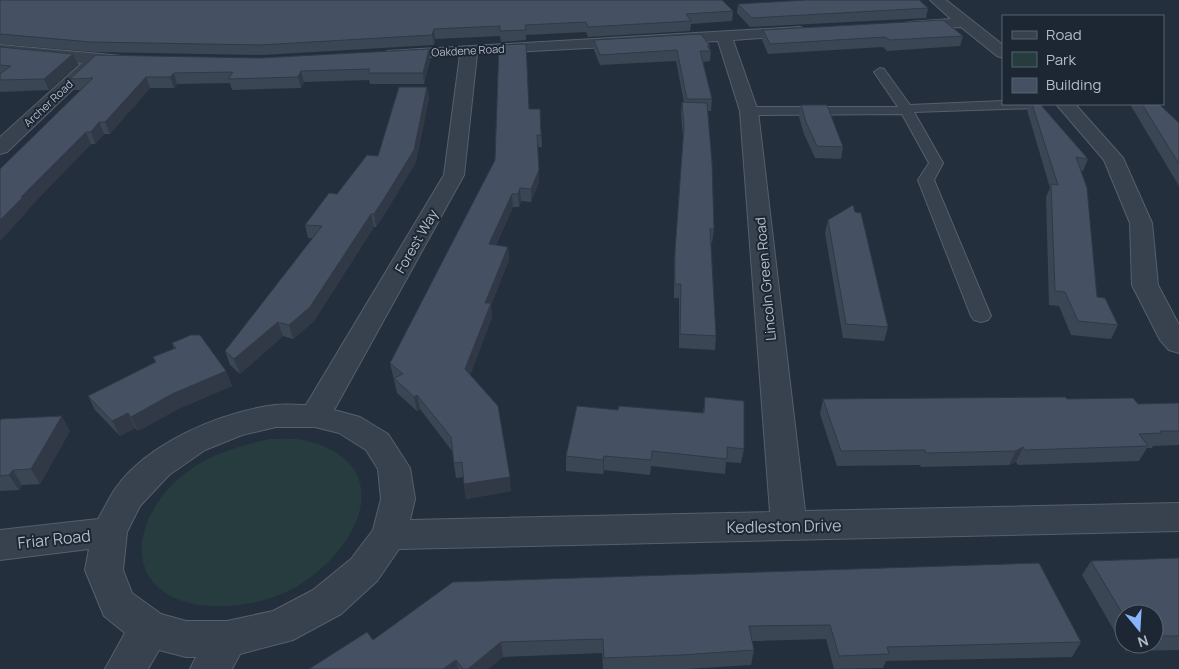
<svg xmlns="http://www.w3.org/2000/svg" width="1179" height="669" font-family="Manrope,sans-serif">
  <style>
    .green { fill: #263c3f }
    .lines { fill: none; stroke-linecap: round; stroke-linejoin: round }
    .service-casing { stroke: #565f6c; stroke-width: 2 }
    .minor-casing { stroke: #565f6c; stroke-width: 2 }
    .service { fill: #38414e; fill-rule: evenodd }
    .minor { fill: #38414e; fill-rule: evenodd }
    .wall { fill: #3b4654; fill-rule: evenodd }
    .shaded-wall { fill: #303945 }
    .building { fill: #455162; stroke: #303945 }
    .labels { text-anchor: middle; dominant-baseline: central; stroke-width: 4; stroke-linejoin: round; paint-order: stroke }
    .far-street-label { font-size: 11px; fill: #b4bcc9; stroke: #1d2633 }
    .street-label { font-size: 14px; fill: #b4bcc9; stroke: #1d2633 }
    .near-street-label { font-size: 16px; fill: #b4bcc9; stroke: #1d2633 }
  </style>
  <rect width="100%" height="100%" fill="#242f3e"/>
  <path class="green" d="M270,439C280,439 293,438 303,440C397,461 363,543 304,582C277,600 241,608 210,606C132,601 123,536 172,485C198,458 234,447 270,439Z"/>
  <g class="lines">
    <defs>
      <path id="service" d="M880,68L884,69L910,105L1003,101V104H1043L1036,108L914,112L943,163L934,180L991,316L988,320L981,322L974,320L971,316L918,180L929,163L902,114L749,115L742,111L749,107H898L874,72Z"/>
      <path id="minor" d="M930,0H946L1003,45V58L997,56L961,27L910,30L905,29L903,26L905,23L910,22L951,19Z
        M800,27L805,29L808,32L805,35L733,40L758,111L805,511L1179,503V531L399,549L377,581L341,614L293,640L240,654L232,669H190L196,657H186L159,650L148,669H105L125,633L104,616L99,604L85,570L89,549L0,560V530L98,519C104,509 109,498 115,489C147,443 221,412 275,405C285,404 296,405 306,405L444,175L460,55L393,59L387,57L385,54L387,51ZM718,41L740,111L770,512L410,520L415,499L410,468L388,434L360,417L334,410L464,175L477,54ZM276,427H315L339,433L366,450L378,469L381,499L373,530L351,559L313,590L273,611L227,621H186L161,614L132,593L123,570L127,532L140,506L169,475L205,450L242,435Z
        M0,45L134,57L136,60L134,63L99,64L7,152L0,154V137L82,63L0,55Z
        M1056,104H1075L1123,158L1152,223L1158,285L1179,325V353L1169,350L1160,340L1132,285L1130,223L1104,160Z"/>
    </defs>
    <use href="#service" class="service-casing"/>
    <use href="#minor" class="minor-casing"/>
    <use href="#service" class="service"/>
    <use href="#minor" class="minor"/>
  </g>
  <path class="wall" d="M0,0L733,11L732,21L691,24L690,31L588,37L586,32L526,35V40L501,42L500,36L435,39L434,45L263,55L95,52L0,44Z
    M807,0H921L920,1L928,8L926,18L750,27L737,13L738,4Z
    M763,30L963,36L960,46L887,51L883,47L768,54L762,40Z
    M594,40L710,46L709,49L711,51L710,61L703,62L712,99L711,111H707L714,229L712,243H711L716,336L715,350L679,348V298H674V264L683,138L681,114L682,102H684L676,61L600,65L594,50Z
    M0,47L78,64L49,90L0,92Z
    M429,49L430,60L424,84H370L369,80L304,82L301,88L232,90L230,83L177,84L174,88H150L110,134H104L95,144H91L29,208V209L0,241V169L81,90H75L70,79L260,58Z
    M427,87L429,98L416,162L384,215L376,227H374L314,321L293,339L283,336L240,374L230,365L225,351L313,238H308L305,225L378,156Z
    M1029,104H1040L1088,159L1083,171H1081L1097,297L1118,325L1111,339L1071,335L1059,306L1049,305L1046,197L1050,188L1027,110Z
    M1132,104H1159L1179,123V186L1131,106Z
    M801,105L843,147L841,159L815,158L804,134L799,117Z
    M529,109H540L542,147H538L539,182L531,202L521,201L519,207H513L496,245L508,247L509,260L491,305L492,317L470,375L511,491L466,499L463,477L456,478L452,451L420,409L417,411L397,393L390,363Z
    M828,220L888,327L884,341L843,338L825,233Z
    M172,343L226,371L232,386L178,409L138,431L135,428L120,436L95,410L88,396L155,362L153,357L174,349Z
    M705,397L744,449L741,463L726,462L725,474L651,466L650,475L604,470L603,474L566,471V456L703,413Z
    M823,399H1067L1138,404L1179,403V445L1153,446L1152,448H1147L1139,461L1018,465L1016,462L1009,465L921,467L920,465L837,466L820,414Z
    M0,421L70,431L40,484L22,485L19,490L0,491Z
    M1179,558V650L1126,651L1082,575L1091,561ZM1124,614H1154V644H1124Z
    M453,582L1081,642L1072,657L886,661L883,668L834,669L826,639L752,641L754,650L751,665L686,669H603L602,653L503,657L488,669H309L373,640Z"/>
  <path class="shaded-wall" d="M434,29L435,39L434,45L432,35Z
    M429,49L430,60L424,84L423,73Z
    M73,54L78,64L49,90L44,79Z
    M301,71L304,82L301,88L298,77Z
    M174,73L177,84L174,88L170,77Z
    M146,77L150,88L110,134L105,122Z
    M427,87L429,98L416,162L384,215L376,227L374,214Z
    M99,122L104,134L95,144L91,132Z
    M86,132L91,144L29,208V209L0,241V220L21,197Z
    M539,170V182L531,202V189Z
    M520,188L521,201L519,207L518,194Z
    M512,194L513,207L490,257L489,244Z
    M371,214L374,227L314,321L293,339L289,325Z
    M508,247L509,260L491,305L492,317L467,384L465,369L485,303Z
    M278,322L283,336L240,374L234,359Z
    M226,371L232,386L178,409L138,431L131,417L172,394Z
    M417,395L420,409L417,411L414,397Z
    M128,413L135,428L120,436L112,421Z
    M62,416L70,431L40,484L31,469Z
    M1023,447L1016,462L1009,465L1016,451Z
    M604,456V470L603,474V460Z
    M13,470L22,485L19,490L9,475Z
    M510,477L511,491L466,499L464,484Z
    M501,642L503,657L488,669H468Z
    M456,660L458,669H443Z"/>
  <path class="building" d="M0,0H722L733,11L686,14L691,21L588,27L586,22L525,25L526,30L500,31V26L434,29L432,35L260,45L91,42L0,34Z
    M807,0H919L928,8L752,18L738,4Z
    M943,20L963,36L890,40L885,37L770,44L763,30Z
    M701,34L710,46H707L711,51H700L712,99H687L677,50L600,55L594,40Z
    M526,44L529,109H540L541,135H537L539,170L531,189L520,188L518,194H512L489,244L508,247L485,303H491L465,369L498,406L510,477L464,484L462,462L454,463L451,437L417,395L414,397L394,378L403,374L390,363L495,160L499,45Z
    M0,47L73,54L44,79L0,80V74L11,66L0,65Z
    M429,49L423,73H368L370,69L301,71L298,77L228,79L233,72L174,73L170,77H146L105,122H99L91,132H86L21,197H23L0,220V169L93,78L70,79L96,55L260,58Z
    M399,87H427L414,150L382,202L374,214H371L310,307L289,325L278,322L234,359L225,351L322,226L305,225L329,193L337,194L367,155L378,156Z
    M682,102L707,103L712,163L714,229H710L716,336L680,334L681,284H675V251L684,127Z
    M1032,104H1040L1088,159L1076,157L1087,188L1097,297L1105,298L1118,325L1078,321L1065,292L1055,291L1051,184L1058,185Z
    M1142,104H1159L1179,123V164Z
    M801,105H827L843,147L817,146L806,122Z
    M853,205L855,212L861,213L888,327L846,324L828,220Z
    M191,335H200L226,371L172,394L131,417L128,413L112,421L88,396L156,362L153,357L176,348L172,343Z
    M705,397L744,401V449L727,447V459L652,451L651,460L604,456L603,460L566,456L577,406L618,410L619,406L704,413Z
    M1065,397L1067,399L1133,398L1138,404L1179,403V431H1160L1161,433L1139,434L1148,446L1025,450L1023,447L1016,451L926,453L925,450L841,451L823,399Z
    M62,416L31,469L13,470L9,475L0,476V421L1,419Z
    M1179,558V636H1154V614H1124V616L1091,561Z
    M1039,563L1081,642L887,647L889,654L839,656L830,625L749,626L754,650L681,655L604,658L603,639L501,642L468,669H463L456,660L443,669H309L367,632L373,640L453,582Z"/>
  <g class="labels">
    <g class="far-street-label">
      <text transform="translate(468 50) rotate(-3)">Oakdene Road</text>
      <text transform="translate(48 103) rotate(-43)">Archer Road</text>
    </g>
    <g class="street-label">
      <text transform="translate(416 241) rotate(-60)">Forest Way</text>
      <text transform="translate(765 279) rotate(-95)">Lincoln Green Road</text>
    </g>
    <g class="near-street-label">
      <text transform="translate(784 526) rotate(-1)">Kedleston Drive</text>
      <text transform="translate(54 539) rotate(-6)">Friar Road</text>
    </g>
  </g>
  <rect x="1002" y="15" width="162" height="90" fill="#1d2633" stroke="#59626f"/>
  <rect x="1012" y="31" width="25" height="8" fill="#38414e" stroke="#59626f"/>
  <text x="1046" y="40" font-size="15" fill="#b4bcc9">Road</text>
  <rect x="1012" y="52" width="25" height="15" fill="#263c3f" stroke="#59626f"/>
  <text x="1046" y="65" font-size="15" fill="#b4bcc9">Park</text>
  <rect x="1012" y="78" width="25" height="15" fill="#455162" stroke="#59626f"/>
  <text x="1046" y="90" font-size="15" fill="#b4bcc9">Building</text>
  <g transform="translate(1139 629) rotate(162)"><circle r="24" fill="#1d2633" stroke="#59626f"/>
  <path d="M0-4L9 19L0 12L-9 19Z" fill="#8ab4f8"/>
  <text y="-8" font-size="14" font-weight="bold" text-anchor="middle" fill="#b4bcc9">N</text>
  </g>
</svg>
